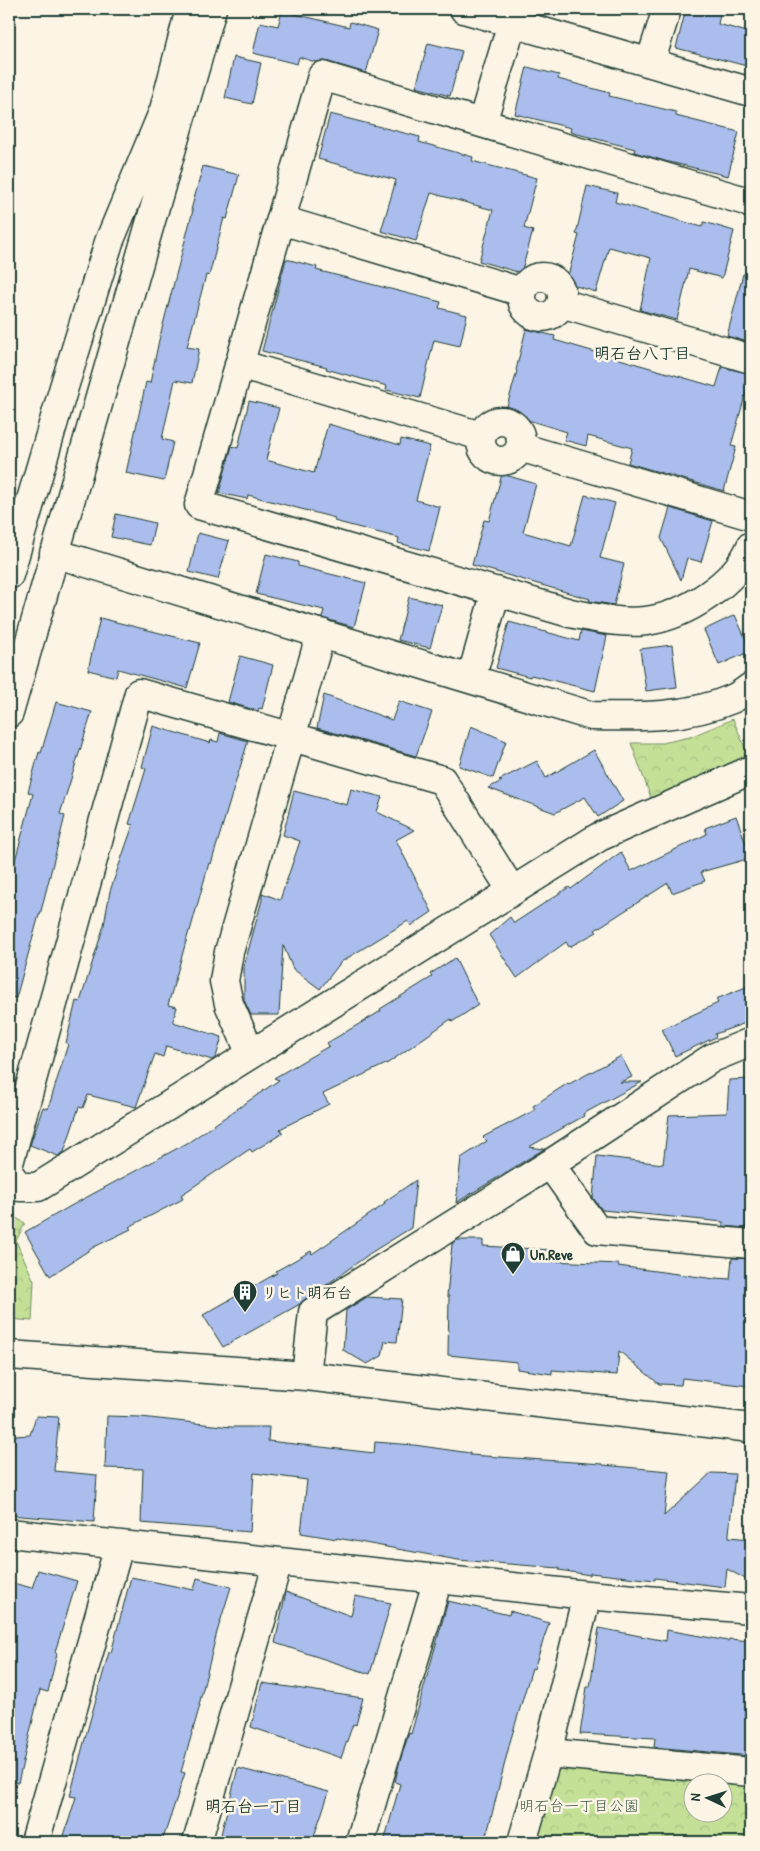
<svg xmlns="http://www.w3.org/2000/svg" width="760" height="1851" font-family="'Patrick Hand','Klee One',sans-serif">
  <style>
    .park { fill: url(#park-crowns); stroke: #728e66; fill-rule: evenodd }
    .building { fill: #abbdec; stroke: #1f3d34 }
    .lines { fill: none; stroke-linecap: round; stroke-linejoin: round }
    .minor-casing { stroke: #1f3d34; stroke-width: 31 }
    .minor { stroke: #fcf5e5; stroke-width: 28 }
    .labels { text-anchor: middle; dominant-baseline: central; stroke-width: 5; stroke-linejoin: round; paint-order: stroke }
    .poi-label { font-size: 15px; font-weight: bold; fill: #1f3d34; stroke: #fcf5e5; text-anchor: start }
    .park-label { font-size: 15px; fill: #405e48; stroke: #fcf5e5 }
    .neighbourhood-label { font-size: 16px; font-weight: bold; fill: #1f3d34; stroke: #fcf5e5 }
  </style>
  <defs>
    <pattern id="park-crowns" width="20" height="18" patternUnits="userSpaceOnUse" patternTransform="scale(1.25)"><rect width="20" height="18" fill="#c4e097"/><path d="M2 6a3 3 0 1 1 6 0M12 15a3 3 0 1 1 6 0" fill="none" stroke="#a8c183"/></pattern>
  </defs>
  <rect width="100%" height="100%" fill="#fcf5e5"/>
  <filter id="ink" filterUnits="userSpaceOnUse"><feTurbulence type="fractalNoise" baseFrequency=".02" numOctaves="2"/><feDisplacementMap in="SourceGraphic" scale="10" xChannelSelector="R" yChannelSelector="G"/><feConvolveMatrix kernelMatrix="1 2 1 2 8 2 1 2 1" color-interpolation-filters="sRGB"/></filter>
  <g filter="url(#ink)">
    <path class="park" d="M733,719L749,757L651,798L631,743H662L690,737Z
      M9,1214L25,1223L16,1241L34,1281L32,1321L9,1319Z
      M562,1766L751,1785V1842H530L544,1789ZM692,1784H722V1814H692Z"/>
    <path class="building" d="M686,9H721L718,24L751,33V67L676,48Z
      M282,11L349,27L350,22L378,30L366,73L326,61L315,62L299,57L297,64L253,53L260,22L278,26Z
      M428,43L462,51L450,96L416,87Z
      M234,57L261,63L252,104L225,98Z
      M527,67L559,75L558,79L610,93L609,96L676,112V116L739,132L728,176L665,161L634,152L635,149L570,132L571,128L515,114Z
      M330,114L420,137L419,142L473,157L472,161L537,178L524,228L533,231L521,273L479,261L493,210L431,193L416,241L381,231L396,180L318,159Z
      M203,166L239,175L227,219L224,218L209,276L206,275L187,347L199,349L192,383L175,380L162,439L173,442L164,481L126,473L146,382L150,383L159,340L193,210H191Z
      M587,186L617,193L615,202L702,227L704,222L734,231L722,278L689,269L677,320L640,310L651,258L609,247L596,292L566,283L579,235L576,234Z
      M286,259L317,267L316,270L441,302L439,308L467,315L460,346L434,340L420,398L386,390L387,386L326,369L327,367L262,351Z
      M743,274L751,275V343L727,336Z
      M526,329L555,336L554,340L716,387L722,367L751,374L731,446L736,447L724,491L628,463L632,448L588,436L586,446L564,440L567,432L505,413L517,371L516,370Z
      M249,401L279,408L266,460L314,473L328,424L400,445L401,439L430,446L416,500L440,507L429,551L398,543L399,538L334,521L335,518L248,495L247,499L219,493L232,446L238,448Z
      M502,474L536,484L523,532L571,546L585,495L615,503L600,558L624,564L614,605L589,601L590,599L472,565L484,520L489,521Z
      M670,508L713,521L701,562L687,558L681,580L661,538Z
      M116,514L155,523L150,545L111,537Z
      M198,533L229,541L218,579L189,572Z
      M266,554L298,562V566L366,583L354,627L322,618L324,610L256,594Z
      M409,597L442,605L430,648L398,640Z
      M735,615L751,651L719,665L704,630Z
      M100,618L200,643L187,688L118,669L116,677L88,670Z
      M509,622L579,641L581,631L607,636L595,691L531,675L530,677L496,668Z
      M672,645L677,687L646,691L640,649Z
      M240,656L273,665L262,709L259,708L258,711L228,702Z
      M324,695L392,720L399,701L432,712L416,756L317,728Z
      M56,702L92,712L60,814L65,816L40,915H39L16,998L9,997V883L33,794L28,792L39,752L41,753Z
      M153,726L210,743L211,740L218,742L220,733L248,741L211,864L209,863L190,931H189L168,1005L177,1007L173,1022L222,1037L216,1057L212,1060L166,1046L163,1057L155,1054L136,1107L88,1095L83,1108L79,1107L64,1152L58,1156L30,1145L43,1107L48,1109L68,1044L66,1043L76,1001L80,1002L104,925L110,891L133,825L129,824L146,769L142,767Z
      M471,726L506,741L493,778L459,766Z
      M594,750L623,801L598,817L585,797L555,813L488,788L502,781L499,780L537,761L546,778Z
      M351,789L382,797L377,812L414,830L396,840L432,912L411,926L408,921L341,962L320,989L293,969L283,945L279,1015H251L244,1000V966L262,900V893L280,900L300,841L283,835L294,791L347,805Z
      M736,816L751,858L701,872L705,881L672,893L668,883L595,930L597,932L569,947L566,942L517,978L489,935L510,917L514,923L569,887L571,889L621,852L631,871L707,834L705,828Z
      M455,958L478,1005L452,1022L451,1019L388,1063L323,1094L329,1104L280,1129L283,1133L252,1152L250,1149L181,1195L183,1199L129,1227L131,1229L94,1247L50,1276L25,1232L76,1203L189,1142L279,1080L274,1078L329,1046L327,1043L381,1011L380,1009L432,977L430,974Z
      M751,985V1021L715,1034L716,1037L675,1056L662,1029L718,1003L716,999Z
      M621,1056L632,1077L620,1082H642L583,1114L584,1116L529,1147L544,1149L456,1203L461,1158L487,1141L483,1137L535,1110L533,1106L568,1083L569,1084Z
      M751,1079V1178L746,1228L723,1226V1222L602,1210L593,1198L597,1156L663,1164L669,1115L727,1113L729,1080Z
      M416,1180L411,1228L372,1252L300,1304L223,1347L203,1315L277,1273L276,1271L311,1251L312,1254L385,1204L384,1202Z
      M457,1240H483V1246L553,1250L552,1261L619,1264L618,1266L715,1279V1278L730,1279L732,1258L751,1259V1356L749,1386L682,1378L681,1385L659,1384L619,1351L617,1375L552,1370V1374L517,1369V1362L448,1355L449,1296H447L452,1244Z
      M367,1297L402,1299L397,1342L385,1341L382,1356L367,1364L343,1350L346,1310Z
      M36,1416L59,1417L54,1471L97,1475L94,1522L9,1515V1469H11L14,1436L30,1435Z
      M107,1416L141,1417L231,1427H269L268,1441L374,1453L375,1442L414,1445L470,1453V1455L603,1464V1465L669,1471L664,1516L711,1473L735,1474L729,1534V1537L751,1539V1582L727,1569L725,1587L655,1578V1580L590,1573V1575L559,1570V1568L458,1560L337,1538V1539L301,1533L307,1480L254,1473L250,1532L141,1523L143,1469L105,1468Z
      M38,1570L77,1581L55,1652L57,1654L48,1692L40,1690L18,1783L9,1782V1582L32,1588Z
      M131,1577L194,1590L197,1578L231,1587L217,1632L199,1705H200L181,1772L185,1773L162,1842H62L76,1797L70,1796L83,1746L109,1652L111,1653Z
      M286,1592L351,1616L355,1596L391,1603L370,1674L275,1643Z
      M448,1601L509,1615L510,1611L549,1623L534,1669L532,1668L510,1742L485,1842H384L400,1784L395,1782L399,1764L409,1733L411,1734Z
      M599,1628L666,1641L667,1630L728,1641L729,1639L751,1641V1756L654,1747L655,1738L580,1734L587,1687H590Z
      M262,1683L363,1698L356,1725L353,1724L341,1758L251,1727Z
      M238,1768L329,1792L312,1842H219Z"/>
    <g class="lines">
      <defs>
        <path id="minor" d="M464,9L751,92
          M650,63L667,9
          M482,123L512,23
          M751,204L749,202L322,76L199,505L570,613C595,618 621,624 646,621C685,616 736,583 751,546
          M281,220L522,292
          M522 297a20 20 0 1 1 40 0a20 20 0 1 1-40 0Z
          M561,303L751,359
          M239,364L481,436
          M481 441a20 20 0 1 1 40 0a20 20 0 1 1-40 0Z
          M520,447L751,516
          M54,553L592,716C639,717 687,718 732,699C739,696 745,691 751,687
          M9,575L64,387L109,242L164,110L190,9
          M471,679L496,591
          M9,713L212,9
          M251,1054L229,1004L224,981L229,952L321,633
          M9,1163L139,693L442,780L512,891
          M550,1164L597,1230L751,1244
          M9,1174L20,1187H38L599,837L751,770
          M9,1355L306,1376L751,1428
          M306,1376L313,1312L550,1164L712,1058L751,1042
          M9,1533L587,1595L751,1609
          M548,1753L751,1772
          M35,1842L119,1546
          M197,1842L278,1562
          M360,1842L438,1579
          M522,1842L548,1753L587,1595"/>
      </defs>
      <use href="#minor" class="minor-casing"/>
      <use href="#minor" class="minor"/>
    </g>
  </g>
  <defs>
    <symbol id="shop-pin" viewBox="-11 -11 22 30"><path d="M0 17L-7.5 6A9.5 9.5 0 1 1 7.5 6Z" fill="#1f3d34" stroke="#fcf5e5"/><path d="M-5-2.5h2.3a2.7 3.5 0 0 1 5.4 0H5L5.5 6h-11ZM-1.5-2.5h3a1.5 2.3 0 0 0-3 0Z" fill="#fff"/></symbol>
    <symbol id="building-pin" viewBox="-11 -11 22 30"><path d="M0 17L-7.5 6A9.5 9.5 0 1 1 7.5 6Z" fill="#1f3d34" stroke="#fcf5e5"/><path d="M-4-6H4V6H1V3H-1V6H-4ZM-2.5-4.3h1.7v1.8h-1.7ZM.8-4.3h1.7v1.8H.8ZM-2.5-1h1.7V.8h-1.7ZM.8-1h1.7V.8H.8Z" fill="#fff"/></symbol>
  </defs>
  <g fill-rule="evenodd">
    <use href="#shop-pin" x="499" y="1240" width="28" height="38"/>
    <use href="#building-pin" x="231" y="1278" width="28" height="38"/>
  </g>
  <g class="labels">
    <g class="poi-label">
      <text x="530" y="1254">Un.Reve</text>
      <text x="262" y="1292">リヒト明石台</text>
    </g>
    <g class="park-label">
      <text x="579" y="1805">明石台一丁目公園</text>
    </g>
    <g class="neighbourhood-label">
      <text x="642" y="353">明石台八丁目</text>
      <text x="253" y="1806">明石台一丁目</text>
    </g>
  </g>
  <rect width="760" height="1851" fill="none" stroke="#fcf5e5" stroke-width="30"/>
  <rect x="15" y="15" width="730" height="1821" fill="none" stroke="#1f3d34" stroke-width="2" filter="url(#ink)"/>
  <g transform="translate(708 1798) rotate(274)"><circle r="24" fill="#fcf5e5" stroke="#a4ab9e"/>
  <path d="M0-4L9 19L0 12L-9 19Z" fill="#1f3d34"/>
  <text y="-8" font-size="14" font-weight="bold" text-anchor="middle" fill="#1f3d34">N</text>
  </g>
</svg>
